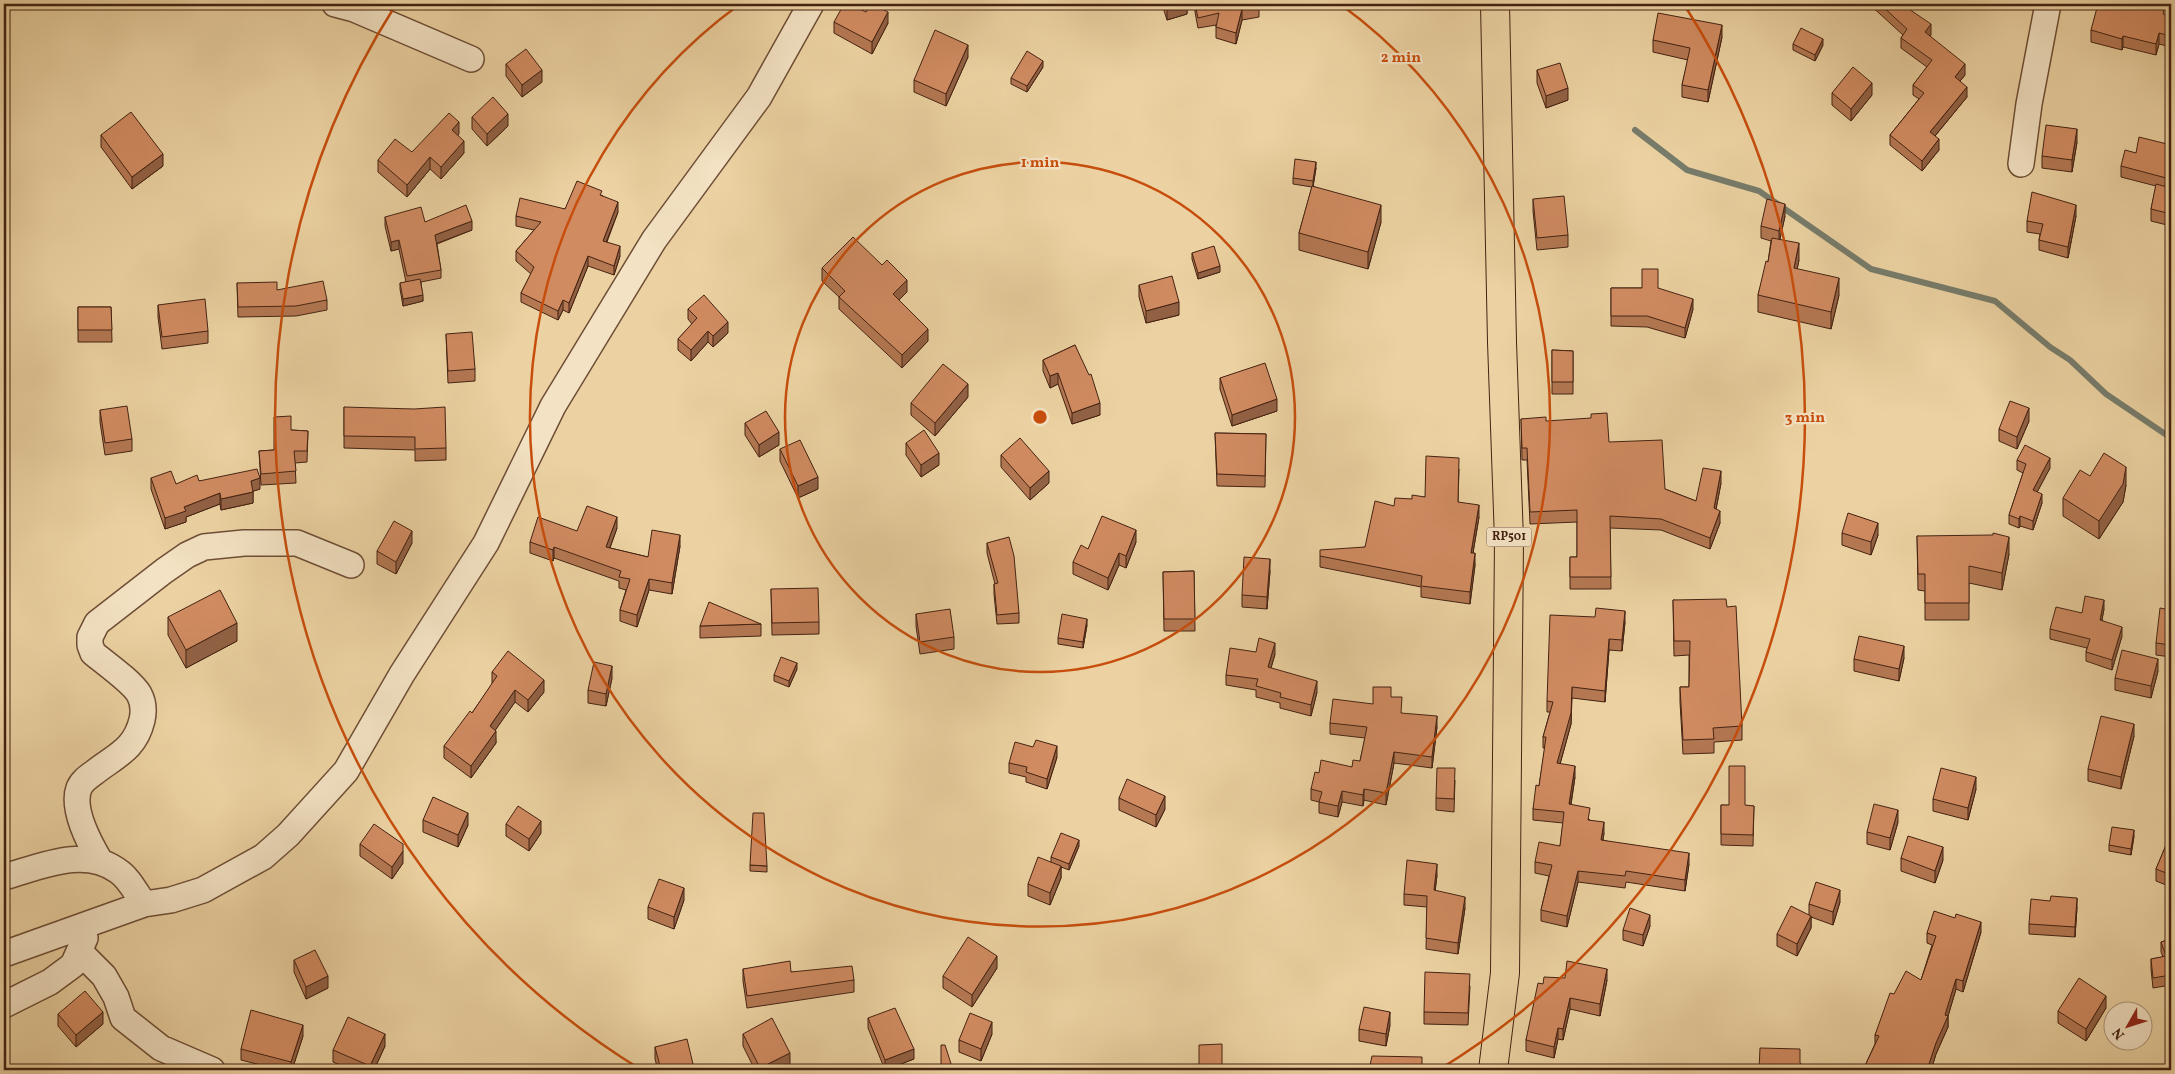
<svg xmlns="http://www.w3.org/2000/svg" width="2175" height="1074" font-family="Vollkorn,serif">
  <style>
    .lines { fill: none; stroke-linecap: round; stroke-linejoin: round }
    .stream { stroke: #777c6b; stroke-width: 6 }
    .minor-casing { stroke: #6e4e36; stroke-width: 28 }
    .primary-casing { stroke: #442212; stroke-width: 30 }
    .minor { stroke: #f3e2c3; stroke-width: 25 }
    .primary { stroke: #ecd2a2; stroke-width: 28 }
    .wall { fill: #b47853; stroke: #442212 }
    .shaded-wall { fill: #926144; stroke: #442212 }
    .building { fill: #d18b61; stroke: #442212 }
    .ring { fill: none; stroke: #c74e0d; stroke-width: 2.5 }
    .labels { text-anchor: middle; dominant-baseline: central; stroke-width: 4.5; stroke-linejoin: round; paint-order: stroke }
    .shield { fill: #f3e2c3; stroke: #785c47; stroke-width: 1 }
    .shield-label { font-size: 12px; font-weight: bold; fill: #442212 }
    .centre { fill: #c74e0d; stroke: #f3e2c3; stroke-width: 2.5 }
    .ring-label { font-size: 15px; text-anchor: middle; font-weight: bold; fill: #c74e0d; stroke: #f3e2c3; stroke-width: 4.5; stroke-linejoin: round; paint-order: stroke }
  </style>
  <rect width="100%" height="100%" fill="#ecd2a2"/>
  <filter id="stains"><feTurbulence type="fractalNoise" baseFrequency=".004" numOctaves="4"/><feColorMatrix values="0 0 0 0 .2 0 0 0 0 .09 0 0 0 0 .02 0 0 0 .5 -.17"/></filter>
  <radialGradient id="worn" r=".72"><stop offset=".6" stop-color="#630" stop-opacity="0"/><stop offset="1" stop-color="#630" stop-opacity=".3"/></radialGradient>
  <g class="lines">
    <path class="stream" d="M1635,130L1687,170L1759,191L1871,269L1995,301L2050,347L2070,360L2106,394L2171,438"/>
    <defs>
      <path id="minor" d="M335,4L354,9L471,59
        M2021,164L2029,104L2048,4
        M100,861C90,844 71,809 79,788C82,781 88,777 95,772C117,755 135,749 142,720C144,711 144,703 139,694C132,682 105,663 93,653L90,645V637L97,623L164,571L187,555L204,547L244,543H297L351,565
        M4,877C40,867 84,846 118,871C129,878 136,893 144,904L171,900L203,890L263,857L288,835L346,771L402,674L486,543L553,406L654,240L759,97L811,4
        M80,952L104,976L116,997L123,1018L161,1048L212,1070
        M4,954L144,904
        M4,1005L50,982L73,965L85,938"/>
      <path id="primary" d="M1493,1070L1505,973L1509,540L1502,342L1495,4"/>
    </defs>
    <use href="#minor" class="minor-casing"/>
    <use href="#primary" class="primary-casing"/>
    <use href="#minor" class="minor"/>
    <use href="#primary" class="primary"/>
  </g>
  <path class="wall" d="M1162,4H1187V14L1167,20Z
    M1195,4H1251L1259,6V17L1242,20L1236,44L1216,38V25L1198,28L1195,12Z
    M1869,4H1905V6L1931,35L1930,36L1965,75L1960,81L1967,97L1935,136L1939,150L1922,171L1890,145V135L1919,99L1913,95V85L1927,67L1901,48V38L1903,35Z
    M866,12L888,23L872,54L834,33V22Z
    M2164,15L2171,16V47L2159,44L2156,55L2123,47L2122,50L2091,42V30Z
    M1722,37L1708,102L1682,97V85L1688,60L1653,52V40Z
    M1793,44L1823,45L1815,61L1793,50Z
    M968,57L946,106L914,92V80Z
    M506,64L542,82L522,97L506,76Z
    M1043,67L1027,92L1011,84V78Z
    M1537,70L1568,100L1546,108L1537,83Z
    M1832,93L1872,95L1851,121L1832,105Z
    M472,117L508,126L487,146L472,129Z
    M459,134L458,135L464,153L441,179L430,169L407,197L378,172V160L412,152Z
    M101,135L163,166L132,189L101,147Z
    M2077,142L2072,172L2042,168V156Z
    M2171,145V184L2170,188H2171V226L2151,221V209L2156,186L2121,177V166L2136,153Z
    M1316,168L1313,186L1381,222L1368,269L1299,250V233L1312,187L1293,184V178Z
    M602,195L618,212L607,242L620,256L614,275L588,266L569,313L563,310L558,320L521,302V293L531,274L516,261V251L534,230L516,226V216L565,209Z
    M1533,199L1568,235V247L1537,250L1533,211Z
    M1785,216L1780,239L1799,260L1797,269L1839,295L1831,329L1758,312V295L1768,262L1771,241L1761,238V226Z
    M2076,216L2068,258L2039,250V240L2040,234L2027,232V221Z
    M385,217L425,222L472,230L437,244L441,270V278L421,282L423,301L403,306L400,289V283L406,282L399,249L391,251L385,226Z
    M1192,253L1220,272L1198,279L1192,259Z
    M822,268L907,292L899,300L928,341L902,368L839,309V297L822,281Z
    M237,283L327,300V310L296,316L238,317Z
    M1139,285L1179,315L1146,323L1139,297Z
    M1611,288H1658L1693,309L1685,338L1647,327L1611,326Z
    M158,305L208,331V343L162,349L158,317Z
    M78,307H111L112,342H78Z
    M688,309L728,333L713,347L708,342L691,361L678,350V339L692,324L688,319Z
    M446,334L475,369V381L448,383Z
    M1075,345L1100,415L1072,424L1058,384L1050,388L1043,371V360Z
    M1552,350L1573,351V394H1552Z
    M1220,378L1277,411L1232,426L1220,389Z
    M968,397L935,436L911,415V403Z
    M344,407L446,448V460L415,461V450L344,448Z
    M100,410L132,439V451L105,455L100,422Z
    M1521,419L1546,421L1609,442L1665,489L1696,501L1721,483L1716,509L1720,523L1710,549L1661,530L1610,528L1611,589H1570V557H1577V522L1530,524L1527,460H1522Z
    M2029,421L2017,449L1999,441V429Z
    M745,423L779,445L759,457L745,435Z
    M291,430L308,431L307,462L295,463L296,483L261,485L259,451L274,450Z
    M1215,433L1266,434L1265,487L1217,486Z
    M906,443L939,465L921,477L906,455Z
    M780,449L818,489L798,498L780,461Z
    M1001,455L1049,483L1030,500L1001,467Z
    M2017,460L2050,468L2037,492L2042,503L2033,530L2020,526L2019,528L2009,524V515L2023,473L2017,470Z
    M1459,469L1458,502L1479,517L1473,553L1475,565L1470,604L1421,597V587L1320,567V556L1365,547L1394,506L1412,499L1425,497Z
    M2090,476L2126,485L2123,502L2099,539L2063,516V498Z
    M151,478L176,484L199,481L260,489L253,491V503L221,510L220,504L186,517V522L165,529L151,489Z
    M617,528L610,548L648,557L680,546L672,594L649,590L637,627L620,621V610L626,590L619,588V581L554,558L553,561L530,553V542L577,531Z
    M1842,533L1878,535L1871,555L1842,545Z
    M1917,536L2009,554L2002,590L1969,583V620H1925V591L1918,590Z
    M1136,542L1126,568L1119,565L1108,590L1073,574V562L1088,549Z
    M412,543L396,574L377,564V551Z
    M987,543L1019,613V623L997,624L994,594V584H995L987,553Z
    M1194,571L1195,631H1164L1163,572Z
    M1270,571L1267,609L1242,607V595Z
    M771,589L819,622V634L772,635Z
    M1673,600L1727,607L1742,726V740L1714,742V753L1683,754L1680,702V687H1689V655L1674,656Z
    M2104,609L2102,620L2122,636L2112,670L2086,661V652L2087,648L2050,639V629L2082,613Z
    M2171,610V657L2156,655V643Z
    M916,614L954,637V649L920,654L916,626Z
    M168,617L237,641L186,668L168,635Z
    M1625,622L1622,651L1609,650L1605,702L1572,698L1571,724L1560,764L1575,777L1571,805L1590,820L1604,833L1603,840L1689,864L1685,891L1626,882L1625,888L1578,882L1567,927L1541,921V910L1549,876L1535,873V862L1560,846L1563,823L1533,820V809L1539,786L1545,748H1543V737L1550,712H1547V701Z
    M761,624V636L700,638V626Z
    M1087,625L1083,648L1058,644V638Z
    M1256,652L1275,654L1271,668L1317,692L1311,716L1280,708V703L1256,697V690L1226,685V675Z
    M1904,658L1899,681L1854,671V659Z
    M797,669L789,687L774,681V675Z
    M2158,671L2151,698L2115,690V678Z
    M492,672L544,692L528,712L515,702L495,730L496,743L471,778L444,758V746L472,713L492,684Z
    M612,678L606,706L588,703V690Z
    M1391,697L1401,713L1437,727L1432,768L1394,763L1386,805L1364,800L1363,806L1342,802L1338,817L1319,813V802L1311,800V789L1319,773L1352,767L1360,761L1365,738L1330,734V723Z
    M2134,736L2121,789L2088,781V769Z
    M1057,757L1047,789L1026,782V777L1009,773V763Z
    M1455,780L1454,812L1436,810V798Z
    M1976,789L1968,820L1933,811V799Z
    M1119,798L1165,809L1156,827L1119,810Z
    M1721,805L1754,806L1753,846L1721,845Z
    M423,820L468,825L458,847L423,832Z
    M1898,822L1890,850L1867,844V832Z
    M506,824L541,833L529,851L506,836Z
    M2171,833V887L2156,881V869Z
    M2134,836L2131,855L2109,851V845Z
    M360,844L403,863L392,879L360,856Z
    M1079,846L1069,870L1061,867V878L1050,905L1028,896V884L1051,862V857Z
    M1901,858L1943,860L1935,883L1901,871Z
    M750,865L767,866V872L750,871Z
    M1437,875L1435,891L1465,908L1458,954L1426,949L1427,907L1404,905V894Z
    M684,900L674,929L648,919V907Z
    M1840,902L1833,925L1811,917V928L1797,956L1777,946V934L1809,915V904Z
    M2077,907L2075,937L2029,934V924Z
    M1650,926L1643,946L1623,940V930Z
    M1981,932L1963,992L1956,989L1948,1016V1027L1936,1054L1931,1070H1863L1875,1044V1035L1894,994L1921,980L1932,945L1927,943V933Z
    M2171,939V985L2153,988L2151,969V959L2163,957L2161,952V942Z
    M294,960L328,988L306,999L294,972Z
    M997,968L972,1007L943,988V976Z
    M743,969L791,972L854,980V992L747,1008L743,981Z
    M1607,980L1600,1016L1570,1009L1563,1040L1558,1039L1554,1058L1526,1051V1040L1543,984Z
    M1470,986L1468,1025L1424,1024V1012Z
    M2106,1008L2086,1041L2058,1023V1011Z
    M58,1014L103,1024L76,1047L58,1026Z
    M868,1018L914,1059L885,1070L868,1028Z
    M1390,1025L1386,1046L1359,1041V1029Z
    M743,1034L790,1065L781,1070H755L743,1046Z
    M992,1034L981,1061L959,1052V1040Z
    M303,1036L292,1070H280L241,1060V1049Z
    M385,1046L374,1070H352L333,1062V1050Z
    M655,1047L693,1070H658L655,1059Z"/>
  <path class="shaded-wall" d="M1180,4H1187V14L1167,20V8Z
    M1242,9V20L1236,44V33Z
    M888,12V23L872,54V42Z
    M1931,24V35L1925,43V32Z
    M1722,25V37L1708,102V90Z
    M2159,33V44L2156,55V44Z
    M2123,36V47L2122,50V39Z
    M1823,39V45L1815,61V55Z
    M968,45V57L946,106V94Z
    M1043,61V67L1027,92V86Z
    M1965,64V75L1955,87V77Z
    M542,70V82L522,97V85Z
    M1872,83V95L1851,121V109Z
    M1967,87V97L1930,142V132Z
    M1568,88V100L1546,108V96Z
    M508,114V126L487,146V134Z
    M459,122V134L452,142V130Z
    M2077,129V142L2072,172V160Z
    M1939,139V150L1922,171V161Z
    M464,141V153L441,179V167Z
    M163,154V166L132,189V177Z
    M430,157V169L407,197V185Z
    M1316,162V168L1313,187V181Z
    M2171,173V184L2170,190V179Z
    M618,202V212L603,250V241Z
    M1785,204V216L1779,243V231Z
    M1381,205V222L1368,269V252Z
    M2076,205V216L2068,258V247Z
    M472,221V230L435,244V235Z
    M399,240V249L391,251V242Z
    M1799,243V260L1794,285V268Z
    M620,246V256L614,275V266Z
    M588,256V266L569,313V303Z
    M1220,266V272L1198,279V273Z
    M1839,278V295L1831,329V312Z
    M907,280V292L893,306V294Z
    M423,295V301L403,306V299Z
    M1693,299V309L1685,338V328Z
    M563,300V310L558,320V311Z
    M1179,302V315L1146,323V311Z
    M728,322V333L713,347V336Z
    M928,329V341L902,368V355Z
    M708,331V342L691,361V350Z
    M1058,373V384L1050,388V376Z
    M968,384V397L935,436V423Z
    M1277,399V411L1232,426V415Z
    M1100,403V415L1072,424V413Z
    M2029,408V421L2017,449V437Z
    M779,432V445L759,457V445Z
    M939,453V465L921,477V465Z
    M2050,458V468L2033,500V490Z
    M2126,467V485L2123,502L2099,539V521Z
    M1049,471V483L1030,500V488Z
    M1721,471V483L1714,520V508Z
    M818,477V489L798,498V486Z
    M260,478V489L251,492V481Z
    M253,492V503L221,510V499Z
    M220,493V504L186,517V522L165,529V518L184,507Z
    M2042,494V503L2033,530V521Z
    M1479,505V517L1471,564V553Z
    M1720,511V523L1710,549V538Z
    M2020,516V526L2019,528V519Z
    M617,517V528L606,558V547Z
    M1878,523V535L1871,555V542Z
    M1136,530V542L1126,568V556Z
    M412,531V543L396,574V562Z
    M680,535V546L672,594V583Z
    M2009,537V554L2002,590V573Z
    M554,547V558L553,561V550Z
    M1119,553V565L1108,590V578Z
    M1475,553V565L1470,604V592Z
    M1270,559V571L1267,609V597Z
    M649,579V590L637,627V615Z
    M2104,600V609L2100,629V620Z
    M1625,611V622L1622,651V640Z
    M1087,619V625L1083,648V642Z
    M237,623V641L186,668V650Z
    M2122,627V636L2112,670V660Z
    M1609,639V650L1605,702V691Z
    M1275,643V654L1268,678V667Z
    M1904,646V658L1899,681V669Z
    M2158,659V671L2151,698V686Z
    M797,663V669L789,687V681Z
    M612,666V678L606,706V694Z
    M544,680V692L528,712V700Z
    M1317,681V692L1311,716V705Z
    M1572,687L1571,724L1557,775V763Z
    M515,690V702L490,738V726Z
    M1437,716V727L1432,768V757Z
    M2134,724V736L2121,789V777Z
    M496,731V743L471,778V766Z
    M1057,746V757L1047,789V779Z
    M1394,752V763L1386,805V793Z
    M1575,766V777L1569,815V804Z
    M1976,777V789L1968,820V808Z
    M1364,789V800L1363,806V795Z
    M1342,791V802L1338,817V806Z
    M1165,796V809L1156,827V815Z
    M1898,810V822L1890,850V838Z
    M468,813V825L458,847V835Z
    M541,821V833L529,851V839Z
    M1604,822V833L1601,851V840Z
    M2134,830V836L2131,855V849Z
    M1079,840V846L1069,870V864Z
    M1943,847V860L1935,883V871Z
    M403,851V863L392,879V867Z
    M1689,853V864L1685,891V880Z
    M1437,864V875L1434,901V890Z
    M1061,866V878L1050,905V893Z
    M1578,871V882L1567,927V916Z
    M684,888V900L674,929V917Z
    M1840,890V902L1833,925V912Z
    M1465,897V908L1458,954V943Z
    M2077,898V907L2075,937V927Z
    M1650,915V926L1643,946V935Z
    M1811,916V928L1797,956V944Z
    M1981,922V932L1963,992V981Z
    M997,956V968L972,1007V995Z
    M1607,969V980L1600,1016V1004Z
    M328,976V988L306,999V987Z
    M1956,979V989L1948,1016V1027L1936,1054L1931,1070H1927Z
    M2106,996V1008L2086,1041V1029Z
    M1570,998V1009L1563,1040V1029Z
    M103,1012V1024L76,1047V1035Z
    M1390,1012V1025L1386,1046V1034Z
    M992,1022V1034L981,1061V1049Z
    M303,1025V1036L292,1070H291V1062Z
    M1558,1028V1039L1554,1058V1047Z
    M385,1034V1046L374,1070H370V1066Z
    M914,1049V1059L885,1070V1060Z
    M790,1053V1065L781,1070H760V1068Z
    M693,1064V1070H670Z"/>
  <path class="building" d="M844,4H850L866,12L870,4H873L888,12L872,42L834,22Z
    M1166,4H1180L1167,8Z
    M1195,4H1251L1259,6L1242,9L1236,33L1216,27L1219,13L1198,18Z
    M1880,4H1903V5L1931,24L1925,32L1965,64L1955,77L1967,87L1930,132L1939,139L1922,161L1890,135L1924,93L1913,85L1932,60L1901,38L1907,29Z
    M2098,4H2142L2164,10L2163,14L2171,16V36L2159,33L2156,44L2123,36L2122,39L2091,30Z
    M1658,13L1722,25L1708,90L1682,85L1690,48L1653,40Z
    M1801,28L1823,39L1815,55L1793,44Z
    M935,30L968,45L946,94L914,80Z
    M526,49L542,70L522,85L506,64Z
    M1027,51L1043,61L1027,86L1011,78Z
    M1560,63L1568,88L1546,96L1537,70Z
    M1853,67L1872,83L1851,109L1832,93Z
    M493,97L508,114L487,134L472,117Z
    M131,112L163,154L132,177L101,135Z
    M449,113L459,122L452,130L464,141L441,167L430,157L407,185L378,160L395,139L412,152Z
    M2046,125L2077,129L2072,160L2042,156Z
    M2139,137L2171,145V173L2170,179L2121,166L2125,150L2136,153Z
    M1295,159L1316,162L1313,181L1293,178Z
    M577,181L602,191L600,195L618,202L603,241L620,246L614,266L588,256L569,303L563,300L558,311L521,293L534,267L516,251L541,222L516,216L520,198L565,209Z
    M2156,184L2171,188V214L2151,209Z
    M1312,186L1381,205L1368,252L1299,233Z
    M2032,192L2076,205L2068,247L2039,240L2043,224L2027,221Z
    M1564,196L1568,235L1537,238L1533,199Z
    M1767,199L1785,204L1779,231L1761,226Z
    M466,205L472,221L435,235L441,270L407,276L399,240L391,242L385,217L421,207L425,222Z
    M853,237L882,265L887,260L907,280L893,294L928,329L902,355L839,297L845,291L822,268Z
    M1772,238L1799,243L1794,268L1839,278L1831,312L1758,295L1766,261L1768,262Z
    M1214,246L1220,266L1198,273L1192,253Z
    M1642,269H1658V288L1693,299L1685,328L1647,316H1611V288H1642Z
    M1172,276L1179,302L1146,311L1139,285Z
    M420,279L423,295L403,299L400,283Z
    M323,281L327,300L296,306L238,307L237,283L277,282V290Z
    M704,295L728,322L713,336L708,331L691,350L678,339L697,318L688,309Z
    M205,299L208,331L162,337L158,305Z
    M78,307H111L112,330H78Z
    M472,332L475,369L448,371L446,334Z
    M1075,345L1089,375L1091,374L1100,403L1072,413L1058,373L1050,376L1043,360Z
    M1552,350L1573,351V382H1552Z
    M1265,363L1277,399L1232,415L1220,378Z
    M943,364L968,384L935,423L911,403Z
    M2010,401L2029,408L2017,437L1999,429Z
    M127,406L132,439L105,443L100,410Z
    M344,407L414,409L445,407L446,448L415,449V437L344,436Z
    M766,411L779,432L759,445L745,423Z
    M1607,413L1609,442L1662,440L1665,489L1696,501L1703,468L1721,471L1714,508L1720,511L1710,538L1661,519L1610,516L1611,577H1570V557H1577V510L1530,512L1527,448H1522L1521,419L1546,417V421L1591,418V414Z
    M291,416V430L308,431L307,451H294L296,471L261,474L259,451L274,450V417Z
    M924,430L939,453L921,465L906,443Z
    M1215,433L1266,434L1265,476L1217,474Z
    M1020,438L1049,471L1030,488L1001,455Z
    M800,440L818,477L798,486L780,449Z
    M2025,445L2050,458L2033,490L2042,494L2033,521L2020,516L2019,519L2009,515L2026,464L2017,460Z
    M2104,453L2126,467L2123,484L2099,521L2063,498L2080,470L2090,476Z
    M1426,456L1459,458L1458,502L1479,505L1471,553H1475L1470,592L1421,586L1422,576L1320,556V550L1365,547L1375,501L1394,506L1395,498L1412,499V495L1425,497Z
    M257,469L260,478L251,481L253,492L221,499L220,493L184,507L186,511L165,518L151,478L171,471L176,484L197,475L199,481Z
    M587,506L617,517L606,547L648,557L652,530L680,535L672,583L649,579L637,615L620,610L630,579L619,577L621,571L554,547L553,550L530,542L538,517L577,531Z
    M1848,513L1878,523L1871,542L1842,533Z
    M1102,516L1136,530L1126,556L1119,553L1108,578L1073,562L1081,545L1088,549Z
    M394,521L412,531L396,562L377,551Z
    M1993,533L2009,537L2002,573L1969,566V603H1925V574H1918L1917,536L1993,535Z
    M1009,537L1014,556L1019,613L997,615L994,584L998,583L987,543Z
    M1244,557L1270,559L1267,597L1242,595Z
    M1194,571L1195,619H1164L1163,572Z
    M818,588L819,622L772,623L771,589Z
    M220,590L237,623L186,650L168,617Z
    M2085,596L2104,600L2100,620L2122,627L2112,660L2086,652L2090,639L2050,629L2056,607L2082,613Z
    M1726,599L1727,607L1736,606L1742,726L1713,728L1714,739L1683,740L1680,687H1689L1690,641H1674L1673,600Z
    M709,602L761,624L700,626Z
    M1596,608L1625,611L1622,640L1609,639L1605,691L1572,687L1571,713L1557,763L1575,766L1569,804L1590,808L1588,820L1604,822L1601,840L1689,853L1685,880L1626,871L1625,876L1578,871L1567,916L1541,910L1552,865L1535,862L1539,842L1560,846L1564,812L1533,809L1536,785L1539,786L1546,737H1543L1553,702L1547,701L1550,615L1595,617Z
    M2160,608L2171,610V645L2156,643Z
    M950,609L954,637L920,642L916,614Z
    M1062,614L1087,619L1083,642L1058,638Z
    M1859,636L1904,646L1899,669L1854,659Z
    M1259,638L1275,643L1268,667L1317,681L1311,705L1280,697L1281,693L1256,686L1258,679L1226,675L1230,648L1256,652Z
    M2122,650L2158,659L2151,686L2115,678Z
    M508,651L544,680L528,700L515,690L490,726L496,731L471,766L444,746L470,711L472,713L497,676L492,672Z
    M781,657L797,663L789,681L774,675Z
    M594,662L612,666L606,694L588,690Z
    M1373,687H1391V697H1402L1401,713L1437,716L1432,757L1394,752L1386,793L1364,789L1363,795L1342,791L1338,806L1319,802L1322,792L1311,789L1315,772L1319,773L1321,760L1352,767L1353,760L1360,761L1367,727L1330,723L1333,699L1373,704Z
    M2101,716L2134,724L2121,777L2088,769Z
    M1036,740L1057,746L1047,779L1026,772L1027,767L1009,763L1015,742L1033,747Z
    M1729,766H1745V805L1754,806L1753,835L1721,834V805H1729Z
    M1437,768H1455L1454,799L1436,798Z
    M1941,768L1976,777L1968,808L1933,799Z
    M1127,779L1165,796L1156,815L1119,798Z
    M433,797L468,813L458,835L423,820Z
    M1874,804L1898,810L1890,838L1867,832Z
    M518,806L541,821L529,839L506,824Z
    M753,813H764L767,866L750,865Z
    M374,824L403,844V851L392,867L360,844Z
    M2112,827L2134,830L2131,849L2109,845Z
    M1061,833L1079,840L1069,864L1051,857Z
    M2171,833V875L2156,869Z
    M1908,836L1943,847L1935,871L1901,858Z
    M1038,857L1061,866L1050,893L1028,884Z
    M1407,860L1437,864L1434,890L1465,897L1458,943L1426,938L1427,896L1404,894Z
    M659,879L684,888L674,917L648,907Z
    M1816,882L1840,890L1833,912L1809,904Z
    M2051,896L2077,898L2075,927L2029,924L2031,899L2050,901Z
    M1791,906L1811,916L1797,944L1777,934Z
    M1630,908L1650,915L1643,935L1623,930Z
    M1934,911L1955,918L1956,914L1981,922L1963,981L1956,979L1945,1015L1948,1016L1936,1043L1927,1070H1863L1879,1036L1875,1035L1890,993L1894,994L1906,971L1921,980L1936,936L1927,933Z
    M968,937L997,956L972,995L943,976Z
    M2171,939V975L2153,978L2151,959L2166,956L2161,942Z
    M315,950L328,976L306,987L294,960Z
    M790,961L791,972L852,966L854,980L747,996L743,969Z
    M1567,961L1607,969L1600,1004L1570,998L1563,1029L1558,1028L1554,1047L1526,1040L1538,983L1543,984L1544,977L1565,978Z
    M1425,972L1470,974L1468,1013L1424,1012Z
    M2079,978L2106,996L2086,1029L2058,1011Z
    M85,991L103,1012L76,1035L58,1014Z
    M1364,1007L1390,1012L1386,1034L1359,1029Z
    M895,1008L914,1049L885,1060L868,1018Z
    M251,1010L303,1025L291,1062L241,1049Z
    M970,1013L992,1022L981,1049L959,1040Z
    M348,1017L385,1034L370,1066L333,1050Z
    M772,1018L790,1053L760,1068L743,1034Z
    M687,1039L693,1064L670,1070H661L655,1047Z
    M1222,1044V1070H1199V1045Z
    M941,1045H945L953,1070H941Z
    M1760,1048L1800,1049V1063L1810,1070H1759Z
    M1372,1056L1422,1057V1070H1369Z
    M1326,1067L1355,1070H1326Z"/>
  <g class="ring">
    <circle cx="1040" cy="417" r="255"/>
    <path d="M1340 4A510 510 0 1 1 740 4"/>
    <path d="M640 1069A765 765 0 0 1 395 6M1685 6A765 765 0 0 1 1440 1069"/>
  </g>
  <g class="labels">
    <rect class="shield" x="1486.5" y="527.5" width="45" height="19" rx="4"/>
    <g class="shield-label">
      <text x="1509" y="537">RP501</text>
    </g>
  </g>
  <circle cx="1040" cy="417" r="8" class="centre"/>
  <g class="ring-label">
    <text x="1401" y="62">2 min</text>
    <text x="1040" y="167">1 min</text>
    <text x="1805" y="422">3 min</text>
  </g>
  <rect width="2175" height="1074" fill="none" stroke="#ecd2a2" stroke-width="20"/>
  <rect x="5" y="5" width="2165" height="1064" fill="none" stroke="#442212" stroke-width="2.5"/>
  <rect x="10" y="10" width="2155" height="1054" fill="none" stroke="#442212"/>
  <g transform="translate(2128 1026) rotate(231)"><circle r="24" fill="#f3e2c3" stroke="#ad957c"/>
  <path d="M0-4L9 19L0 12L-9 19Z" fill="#8f2418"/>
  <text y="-8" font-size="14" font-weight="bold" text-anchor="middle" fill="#442212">N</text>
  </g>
  <rect width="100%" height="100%" filter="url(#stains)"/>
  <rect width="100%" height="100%" fill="url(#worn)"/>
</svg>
